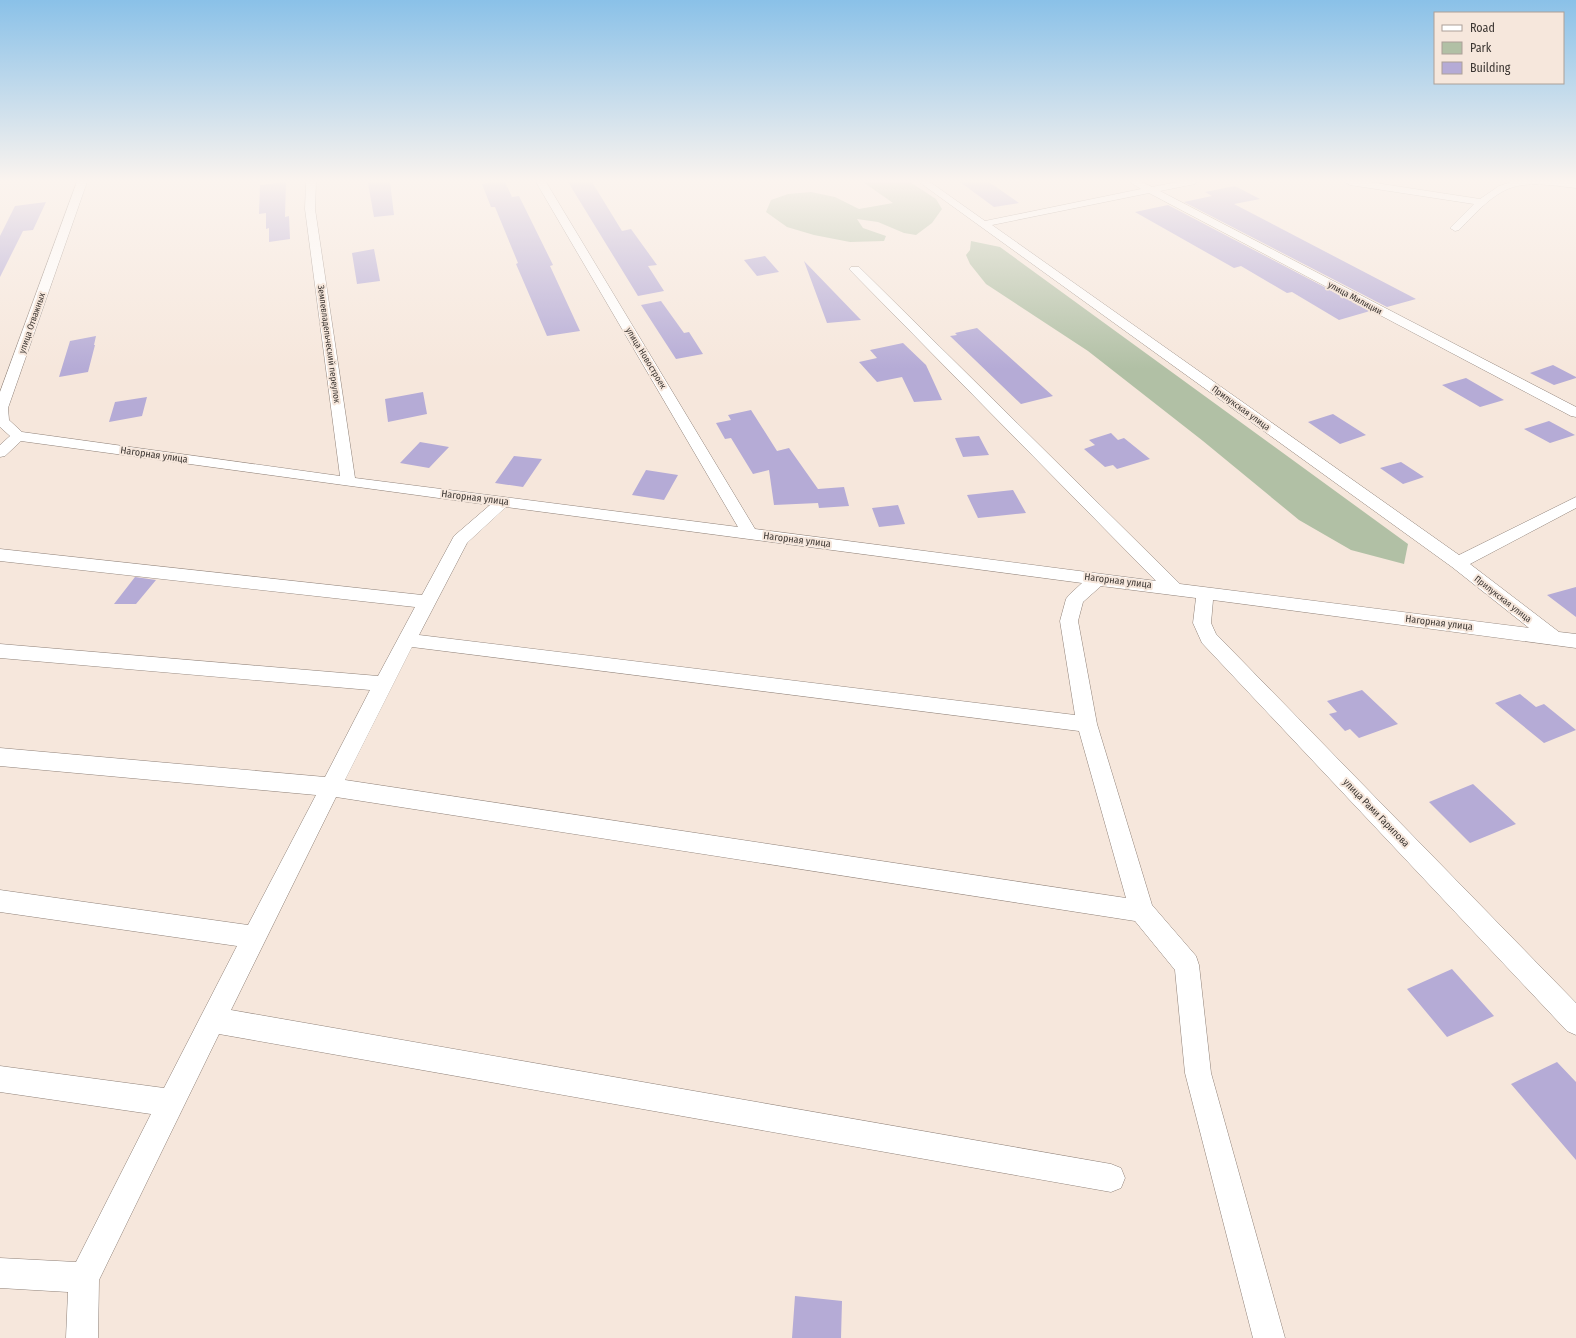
<svg xmlns="http://www.w3.org/2000/svg" width="1576" height="1338" font-family="'Fira Sans Condensed',sans-serif">
  <style>
    .green { fill: #b1c0a5 }
    .building { fill: #b5abd6 }
    .lines { fill: none; stroke-linecap: round; stroke-linejoin: round }
    .minor-casing { stroke: #908279; stroke-width: 1 }
    .minor { fill: #fff; fill-rule: evenodd }
    .labels { text-anchor: middle; dominant-baseline: central; stroke-width: 4; stroke-linejoin: round; paint-order: stroke }
    .far-street-label { font-size: 9px; fill: #3c3632; stroke: #f6e7dc }
    .street-label { font-size: 10px; fill: #3c3632; stroke: #f6e7dc }
  </style>
  <rect width="100%" height="100%" fill="#f6e7dc"/>
  <path class="green" d="M863,182H910L936,199L942,209L932,223L916,235L904,233L878,222L857,219L863,228L886,236L884,241L850,242L814,235L787,227L766,212L771,200L788,194L811,192L835,197L859,209L893,203Z
    M971,241L1000,247L1408,544L1404,564L1351,550L1299,520L1203,441L1088,351L986,284L970,264L966,255L970,250Z"/>
  <path class="building" d="M286,182L285,217L289,216L290,239L269,242V228L266,229V213L259,214L260,185Z
    M377,182H390L394,215L374,217L368,183Z
    M494,182H505L512,197L519,196L553,265L550,266L580,331L547,336L516,264L518,263L495,207H491L482,184Z
    M568,182H592L622,231L631,229L657,265L648,266L664,291L638,296Z
    M960,182H989L1019,203L994,207Z
    M1235,186L1260,199L1234,204L1416,299L1387,307L1184,202L1212,196L1205,192Z
    M46,202L33,230L23,231L0,277V236L15,206Z
    M1168,205L1370,311L1339,320L1292,292L1287,293L1241,266L1234,268L1135,212Z
    M374,249L380,281L357,284L352,253Z
    M765,256L779,272L757,276L744,260Z
    M804,261L861,320L827,323Z
    M661,301L684,333L689,332L703,354L676,359L641,305Z
    M977,328L1053,396L1021,404L950,336L957,335L955,333Z
    M96,336L94,345H95L88,372L59,377L70,341Z
    M903,343L926,365L942,400L914,402L902,377L877,382L859,362L877,358L870,350Z
    M1553,365L1576,377V378L1554,385L1530,373Z
    M1466,378L1504,400L1480,407L1442,385Z
    M423,392L427,414L388,422L385,399Z
    M147,397L142,416L109,422L115,402Z
    M751,410L777,451L789,448L818,489L844,487L849,506L819,508L818,503L774,505L769,470L753,474L731,438L725,439L716,423L731,420L728,415Z
    M1333,414L1366,435L1340,444L1308,422Z
    M1549,421L1575,435L1550,443L1524,429Z
    M1111,433L1118,440L1124,438L1150,459L1117,469L1113,465L1105,467L1084,449L1095,445L1089,440Z
    M979,436L989,455L963,457L955,438Z
    M420,442L449,447L429,468L400,463Z
    M514,456L542,459L523,487L495,483Z
    M1401,462L1424,477L1403,484L1380,468Z
    M646,470L678,475L664,500L632,495Z
    M1013,490L1026,513L978,518L967,495Z
    M898,505L905,524L879,527L872,508Z
    M135,577L156,580L136,604H114Z
    M1576,587V617L1547,595Z
    M1362,690L1398,724L1359,738L1350,729L1345,731L1329,714L1337,712L1327,701Z
    M1520,694L1536,707L1544,704L1576,730L1544,743L1495,703Z
    M1473,784L1516,824L1470,843L1429,802Z
    M1452,969L1494,1016L1447,1037L1407,989Z
    M1557,1062L1576,1082V1160L1511,1084Z
    M795,1296L842,1301L841,1338H792Z"/>
  <g class="lines">
    <defs>
      <path id="minor" d="M77,182H87L8,408L9,420L22,432L340,476L305,209L306,182H316L315,209L355,478L738,527L536,182H546L755,529L1156,581L851,271L849,269L851,267H859L1180,584L1529,628L1452,567L919,182H930L985,221L1141,189L1130,182H1142L1152,187L1178,182H1197L1195,184L1160,191L1576,407V417L1571,416L1149,193L992,225L1459,555L1576,497V508L1470,564L1559,632L1576,634V648L1213,600L1211,623L1216,634L1576,1003V1035L1567,1031L1202,643L1193,623L1196,598L1101,586L1083,602L1078,621L1097,724L1152,905L1196,956L1199,965L1211,1073L1285,1338H1253L1185,1073L1175,970L1135,921L336,797L231,1010L1111,1164L1121,1168L1125,1178L1121,1188L1111,1192L219,1034L99,1280L98,1338H66L68,1292L0,1288V1258L76,1262L151,1114L0,1092V1066L164,1088L237,946L0,912V890L248,925L316,795L0,766V748L325,777L370,690L0,658V644L378,676L415,607L0,561V549L422,595L454,536L490,505L21,441L5,456L0,457V445L10,436L0,427V392ZM506,507L1082,583L1069,595L1066,599L1060,621L1075,715L419,635L467,543ZM412,647L1079,731L1126,898L345,780Z
        M1345,182H1369L1480,199L1499,186L1511,182H1576V188C1557,186 1536,182 1517,186C1494,191 1475,214 1459,230L1455,231L1450,228L1474,204L1350,185Z"/>
    </defs>
    <use href="#minor" class="minor-casing"/>
    <use href="#minor" class="minor"/>
  </g>
  <linearGradient id="sky" x2="0" y2="1"><stop stop-color="#8ac1e8"/><stop offset="0.49" stop-color="#fbf4ef"/><stop offset="1" stop-color="#fbf4ef" stop-opacity="0"/></linearGradient>
  <rect width="1576" height="369" fill="url(#sky)"/>
  <g class="labels">
    <g class="far-street-label">
      <text transform="translate(1355 298) rotate(28)">улица Милиции</text>
      <text transform="translate(32 323) rotate(-71)">улица Отважных</text>
      <text transform="translate(329 344) rotate(82)">Землевладельческий переулок</text>
      <text transform="translate(646 358) rotate(59)">улица Новостроек</text>
      <text transform="translate(1241 408) rotate(36)">Прилукская улица</text>
      <text transform="translate(1503 599) rotate(38)">Прилукская улица</text>
    </g>
    <g class="street-label">
      <text transform="translate(154 455) rotate(8)">Нагорная улица</text>
      <text transform="translate(475 498) rotate(7)">Нагорная улица</text>
      <text transform="translate(797 540) rotate(7)">Нагорная улица</text>
      <text transform="translate(1118 581) rotate(7)">Нагорная улица</text>
      <text transform="translate(1439 623) rotate(7)">Нагорная улица</text>
      <text transform="translate(1376 813) rotate(46)">улица Рами Гарипова</text>
    </g>
  </g>
  <rect x="1434" y="12" width="130" height="72" fill="#f6e7dc" stroke="#aca098"/>
  <rect x="1442" y="25" width="20" height="6" fill="#ffffff" stroke="#aca098"/>
  <text x="1470" y="32" font-size="12" fill="#3c3632">Road</text>
  <rect x="1442" y="42" width="20" height="12" fill="#b1c0a5" stroke="#aca098"/>
  <text x="1470" y="52" font-size="12" fill="#3c3632">Park</text>
  <rect x="1442" y="62" width="20" height="12" fill="#b5abd6" stroke="#aca098"/>
  <text x="1470" y="72" font-size="12" fill="#3c3632">Building</text>
</svg>
